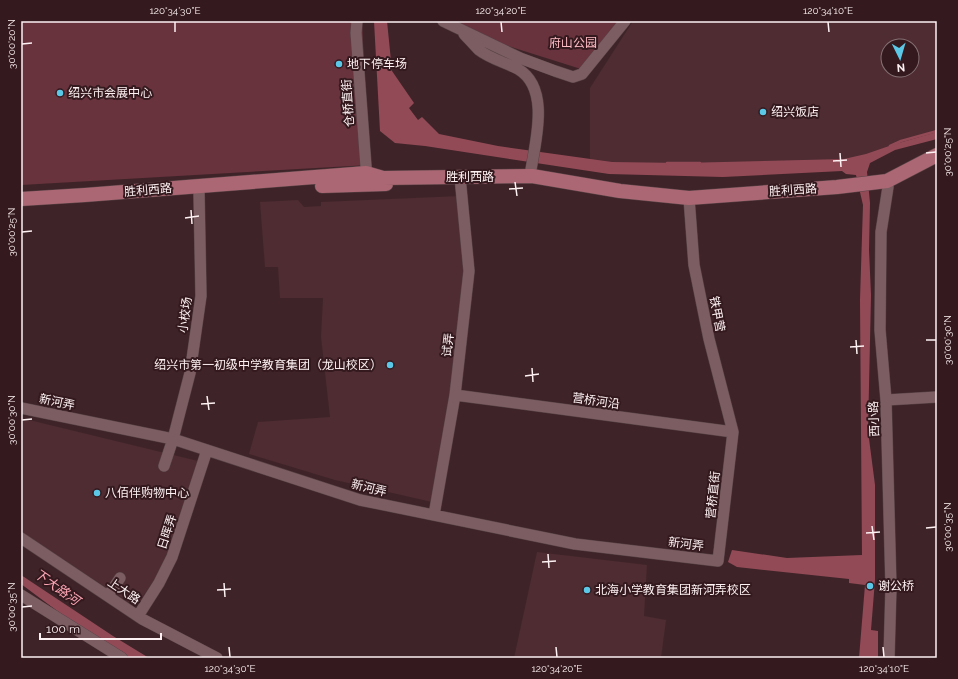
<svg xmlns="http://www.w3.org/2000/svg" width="958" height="679" font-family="Raleway,'Noto Sans SC',sans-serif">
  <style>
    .built { fill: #4e2c32; fill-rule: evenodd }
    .green { fill: #68333d }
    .water { fill: #934a57 }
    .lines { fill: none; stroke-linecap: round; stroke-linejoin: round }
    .stream { stroke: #934a57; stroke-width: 2.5 }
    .minor-casing { stroke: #584347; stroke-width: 12 }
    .major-casing { stroke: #584347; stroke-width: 15 }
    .minor { stroke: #7c5e62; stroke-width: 11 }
    .major { stroke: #ab6773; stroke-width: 14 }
    .ticks { fill: none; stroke: #fdf1f3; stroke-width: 1.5 }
    .poi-dot { fill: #5bc8e7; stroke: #341a1f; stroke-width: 1.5 }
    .labels { text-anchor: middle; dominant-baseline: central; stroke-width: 4; stroke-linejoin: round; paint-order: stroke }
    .park-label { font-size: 12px; fill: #febcc5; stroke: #341a1f }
    .poi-label { font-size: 12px; fill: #fdf1f3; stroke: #341a1f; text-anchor: start }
    .street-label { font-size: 12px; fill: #fdf1f3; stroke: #341a1f }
    .water-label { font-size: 13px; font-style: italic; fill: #fea7b5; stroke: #341a1f }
    .neatline { fill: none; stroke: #fdf1f3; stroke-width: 1.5 }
    .ticks-label { font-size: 10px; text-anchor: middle; fill: #fdf1f3 }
  </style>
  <rect width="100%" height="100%" fill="#3e2428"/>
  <path class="built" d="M633,21H937V136L820,167L590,162V88ZM888,46H912V70H888Z
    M460,196L469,271L451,393L432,502L335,480L249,454L258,422L330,417L321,337L323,298H280L278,267H265L260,202L298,200L304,207L321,206V202Z
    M21,418L198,461L172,546L157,576L136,607L21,532Z
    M537,552L647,565L644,616L666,620L661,658H514Z"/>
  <path class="green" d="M21,21H362L369,165L21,185Z
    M459,21H619L581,69L470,34Z"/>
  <path class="water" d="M374,21H387L392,71L414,103L409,108L418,120L422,117L439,134L498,146L612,162L682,163L844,159L866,154L892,145L937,132V139L895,150L870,163L867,172L870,203L869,250L871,295L868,431L875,485V580L871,630L878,631V658H859L865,585L849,583V579L737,567L728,562L732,550L787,558L862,555L860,300L863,205L856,175L846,174L842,171L723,177L609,174L425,146L395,143L380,131Z
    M21,575L113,636L149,658H129L60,613L21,584Z"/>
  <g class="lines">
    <path class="stream" d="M890,146L901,141L937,131
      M667,163H700"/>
    <defs>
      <path id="minor" d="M357,21L356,33L367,180
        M443,21L520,58L555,71L573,77L582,74L625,21
        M464,34C469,39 474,45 479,50C489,58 506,63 518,69C552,89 534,146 530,176
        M887,181L888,187L881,232L880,330L886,400L891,587L889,658
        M455,395L733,432
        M886,400L937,397
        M21,408L173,439L360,500L575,544L718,561L733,432L709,339L694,265L689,198
        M164,466L173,439L190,373L201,296L199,192
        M434,515L455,395L469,271L460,177
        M21,538L142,619L217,658
        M21,595L122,658
        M108,596L120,578
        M138,616L159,583L172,557L207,450"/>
      <path id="major" d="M322,186L386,184
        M21,199L85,195L366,173L383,178L532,176L620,191L689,198L837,187L887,181L937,155"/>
    </defs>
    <use href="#minor" class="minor-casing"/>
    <use href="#major" class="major-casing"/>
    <use href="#minor" class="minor"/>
    <use href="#major" class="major"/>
  </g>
  <path class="ticks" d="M175,22V32M501,22L502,32M828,22L829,32M22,44L32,43M840,153L841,167M926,153L936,152M833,161L847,160M515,182L517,196M509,189L523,188M191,210L192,224M185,218L199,216M22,232L32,231M856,340L857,354M926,340H936M850,347L864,346M532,368L533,382M525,376L539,374M207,396L209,410M201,404L215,403M22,420L32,419M872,526L874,540M926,528L936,527M866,533L880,532M548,554L549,568M542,562L556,561M224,583L225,597M217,590L231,589M22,607L32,606M229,647L230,657M556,647L557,657M883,647L884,657"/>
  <g class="poi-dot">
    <circle cx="339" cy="64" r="4"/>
    <circle cx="60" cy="93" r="4"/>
    <circle cx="763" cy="112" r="4"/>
    <circle cx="390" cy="365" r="4"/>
    <circle cx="97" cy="493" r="4"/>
    <circle cx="870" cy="586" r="4"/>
    <circle cx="587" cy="590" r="4"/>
  </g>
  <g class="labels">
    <g class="park-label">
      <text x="573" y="43">府山公园</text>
    </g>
    <g class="poi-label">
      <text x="347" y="64">地下停车场</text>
      <text x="68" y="93">绍兴市会展中心</text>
      <text x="771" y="112">绍兴饭店</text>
      <text x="382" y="365" text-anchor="end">绍兴市第一初级中学教育集团（龙山校区）</text>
      <text x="105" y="493">八佰伴购物中心</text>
      <text x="878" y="586">谢公桥</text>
      <text x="595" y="590">北海小学教育集团新河弄校区</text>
    </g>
    <g class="street-label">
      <text transform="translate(348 103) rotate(-94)">仓桥直街</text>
      <text x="470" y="177">胜利西路</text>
      <text transform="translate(148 190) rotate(-5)">胜利西路</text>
      <text transform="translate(793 190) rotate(-4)">胜利西路</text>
      <text transform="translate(717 314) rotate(79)">铁甲营</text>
      <text transform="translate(185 315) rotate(-82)">小校场</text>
      <text transform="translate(448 345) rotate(-83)">试弄</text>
      <text transform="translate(596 401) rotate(8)">营桥河沿</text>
      <text transform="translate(57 402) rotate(12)">新河弄</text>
      <text transform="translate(874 419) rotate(-92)">西小路</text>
      <text transform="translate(369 488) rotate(14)">新河弄</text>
      <text transform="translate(713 495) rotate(-84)">营桥直街</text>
      <text transform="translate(167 532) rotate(-72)">日晖弄</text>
      <text transform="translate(686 544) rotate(7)">新河弄</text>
      <text transform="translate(124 591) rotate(34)">上大路</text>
    </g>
    <g class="water-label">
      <text transform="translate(57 587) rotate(35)">下大路河</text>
    </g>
  </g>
  <rect width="958" height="679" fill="none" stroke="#341a1f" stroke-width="44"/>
  <g transform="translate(900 58) rotate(175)"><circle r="19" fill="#341a1f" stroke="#847074"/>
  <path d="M0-3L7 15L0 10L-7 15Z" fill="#5bc8e7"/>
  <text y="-6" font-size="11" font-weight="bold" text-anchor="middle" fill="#fdf1f3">N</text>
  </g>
  <path d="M40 633v6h121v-6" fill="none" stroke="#fdf1f3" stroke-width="2"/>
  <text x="46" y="633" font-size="12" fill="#fdf1f3" stroke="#341a1f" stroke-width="3" paint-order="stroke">100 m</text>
  <rect x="22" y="22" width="914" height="635" class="neatline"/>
  <g class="ticks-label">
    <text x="175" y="14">120°34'30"E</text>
    <text x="501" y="14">120°34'20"E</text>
    <text x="828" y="14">120°34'10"E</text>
    <text transform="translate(11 44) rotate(-90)" y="4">30°00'20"N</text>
    <text transform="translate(947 152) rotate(-90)" y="4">30°00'25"N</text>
    <text transform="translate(11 232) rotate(-90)" y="4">30°00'25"N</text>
    <text transform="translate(947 340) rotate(-90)" y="4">30°00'30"N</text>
    <text transform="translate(11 420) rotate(-90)" y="4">30°00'30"N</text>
    <text transform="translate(947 527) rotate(-90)" y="4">30°00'35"N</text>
    <text transform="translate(11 607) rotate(-90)" y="4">30°00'35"N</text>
    <text x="230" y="672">120°34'30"E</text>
    <text x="557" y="672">120°34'20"E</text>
    <text x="884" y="672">120°34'10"E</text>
  </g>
</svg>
